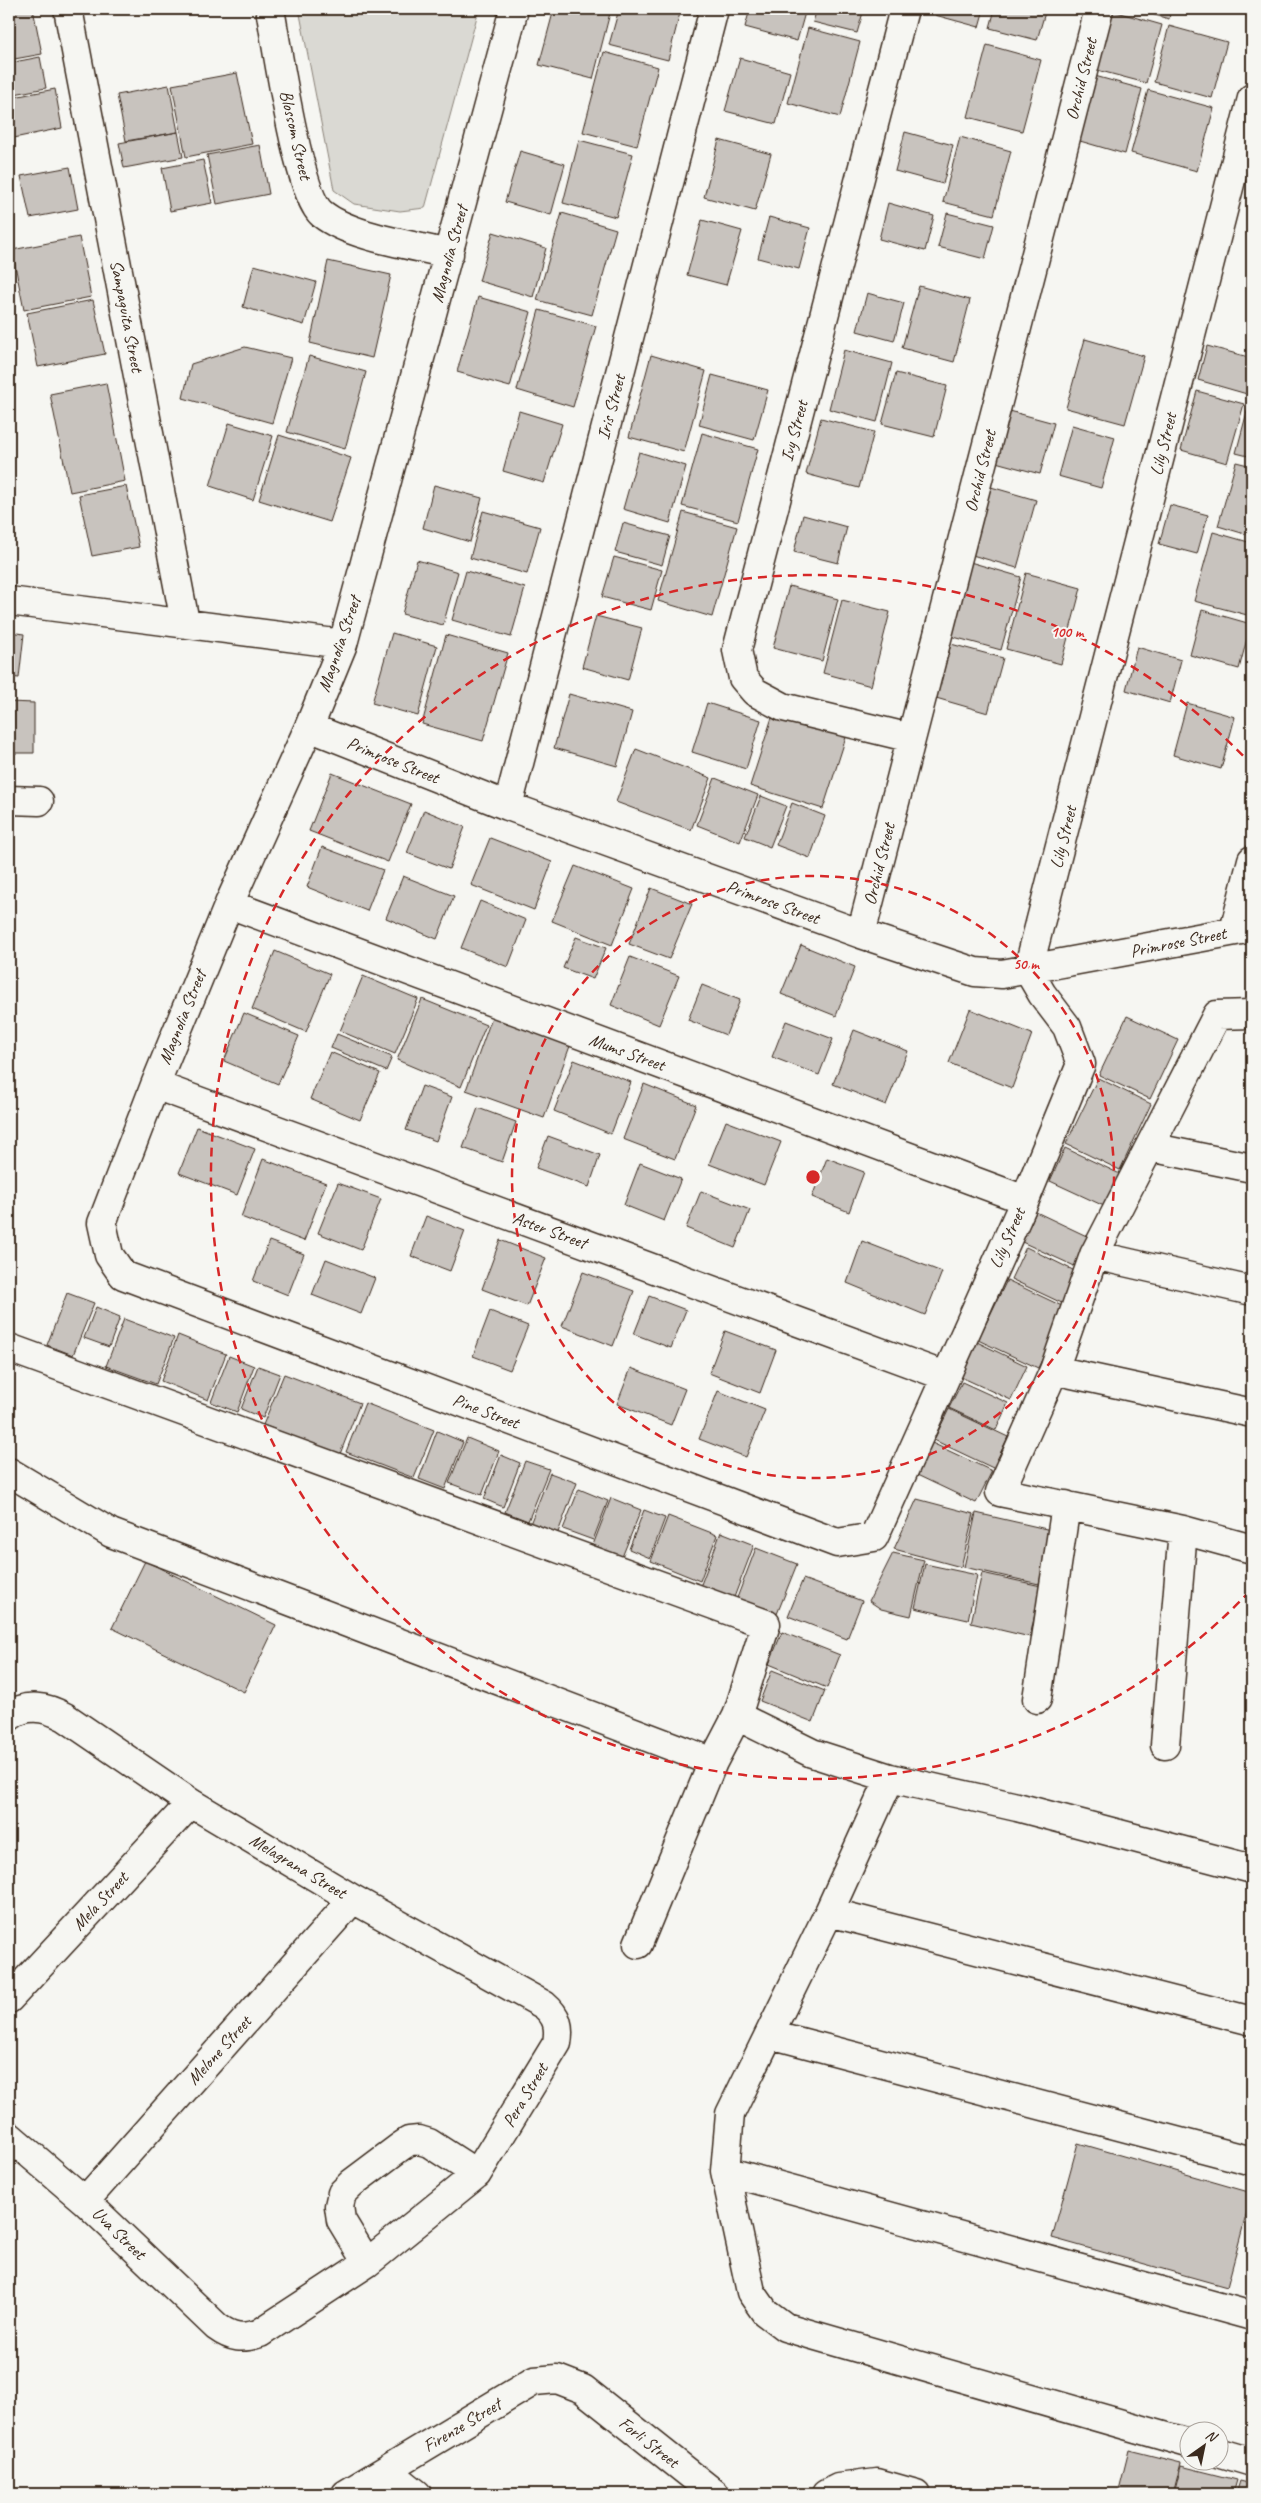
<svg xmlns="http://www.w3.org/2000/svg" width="1261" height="2503" font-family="Caveat,sans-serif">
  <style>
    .green { fill: #dad9d3; stroke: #8a8278 }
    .building { fill: #c8c3be; stroke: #3b2a1e }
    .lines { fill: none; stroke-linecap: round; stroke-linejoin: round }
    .minor-casing { stroke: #3b2a1e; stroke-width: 31 }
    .minor { stroke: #f6f6f2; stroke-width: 28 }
    .ring { fill: none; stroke: #d62828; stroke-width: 2.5; stroke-dasharray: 9 6 }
    .labels { text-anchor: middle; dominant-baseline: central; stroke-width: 4; stroke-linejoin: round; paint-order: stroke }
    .street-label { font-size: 18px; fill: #3b2a1e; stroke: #f6f6f2 }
    .centre { fill: #d62828; stroke: #f6f6f2; stroke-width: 2.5 }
    .ring-label { font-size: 15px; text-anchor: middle; font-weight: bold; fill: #d62828; stroke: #f6f6f2; stroke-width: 4; stroke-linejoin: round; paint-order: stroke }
  </style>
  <rect width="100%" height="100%" fill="#f6f6f2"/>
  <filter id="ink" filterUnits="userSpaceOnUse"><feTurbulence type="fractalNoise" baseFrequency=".02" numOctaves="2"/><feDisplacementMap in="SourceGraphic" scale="10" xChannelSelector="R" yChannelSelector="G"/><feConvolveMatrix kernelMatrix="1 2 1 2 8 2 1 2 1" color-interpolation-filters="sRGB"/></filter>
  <g filter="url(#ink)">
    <path class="green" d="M299,9H479L425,208L400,211L354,204L334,190Z"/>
    <path class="building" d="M9,9H33L42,54L9,60Z
      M554,9H611L593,79L539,65Z
      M619,9H681L668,60L609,45Z
      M750,9H806L797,41L745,27Z
      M817,9H864L857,33L813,22Z
      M937,9H984L979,27L935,15Z
      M995,9H1046L1037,40L990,28Z
      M1133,9H1171L1169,19Z
      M1113,11L1162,25L1146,83L1097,70Z
      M1169,26L1227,42L1212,98L1154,82Z
      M808,28L860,42L840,117L788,103Z
      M987,45L1041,60L1022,131L968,117Z
      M604,52L658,67L637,146L583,132Z
      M40,57L46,88L9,95V63Z
      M740,58L790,72L776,124L725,111Z
      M237,73L252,144L186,157L172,85Z
      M1084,73L1142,89L1125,154L1066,137Z
      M169,85L178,132L126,141L117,95Z
      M55,89L62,128L9,139V98Z
      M1148,90L1214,108L1197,171L1131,153Z
      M178,132L183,157L124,168L119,143Z
      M905,132L953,145L943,184L895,171Z
      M960,137L1011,151L994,215L943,202Z
      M579,140L633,154L616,217L563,203Z
      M719,140L771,154L755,211L704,197Z
      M260,145L269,194L217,204L207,155Z
      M520,151L565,164L551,215L505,202Z
      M203,160L212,203L170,211L162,168Z
      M70,167L78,209L30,218L21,176Z
      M1252,199V220L1247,219Z
      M888,203L934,216L925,251L879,239Z
      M562,213L616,229L592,315L537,300Z
      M947,213L994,225L985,259L938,247Z
      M769,217L810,228L799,269L758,258Z
      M702,220L742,231L726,285L687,275Z
      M493,232L546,248L533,297L479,281Z
      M79,237L91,297L24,310L12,250Z
      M328,261L391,275L372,358L310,343Z
      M254,265L316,282L304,325L243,307Z
      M919,286L970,300L954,362L902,348Z
      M867,293L904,303L894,341L857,331Z
      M478,297L531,312L510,387L457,372Z
      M93,300L105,354L38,367L27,313Z
      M539,310L596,326L573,407L517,390Z
      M1085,339L1144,356L1125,424L1066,408Z
      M1207,346L1252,358V375L1247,394L1198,380Z
      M245,347L291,358L272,423L183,398L191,364Z
      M844,350L892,363L877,422L829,409Z
      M651,355L706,371L684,452L629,437Z
      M309,356L366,372L345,449L287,432Z
      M896,373L947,386L934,437L882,424Z
      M712,375L768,390L754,440L699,425Z
      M106,383L125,481L70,492L50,394Z
      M1197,391L1244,404L1227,463L1181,450Z
      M1252,393V457L1236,453Z
      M1006,410L1054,423L1040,474L992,461Z
      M519,411L562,424L544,483L503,471Z
      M821,418L874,432L859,488L806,474Z
      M229,423L273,436L253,500L210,486Z
      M1072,425L1115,437L1101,488L1058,476Z
      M702,433L758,449L738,521L682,506Z
      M279,435L351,458L330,522L259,500Z
      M639,452L686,466L670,523L623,509Z
      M1236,462L1252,466V536L1218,526Z
      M434,485L482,498L470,542L423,528Z
      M126,486L139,547L92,556L79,495Z
      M991,487L1036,500L1017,568L972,555Z
      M1170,505L1208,515L1197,554L1159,544Z
      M483,511L540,527L527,574L470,558Z
      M683,512L737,527L712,617L658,601Z
      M803,515L847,527L838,563L794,552Z
      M623,523L670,536L662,565L615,552Z
      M1213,532L1252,543L1251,616L1194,601Z
      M614,557L662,570L651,610L602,597Z
      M417,560L458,572L443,625L402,614Z
      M970,562L1021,577L1001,650L950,636Z
      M466,571L525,588L511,637L452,620Z
      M1026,573L1081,588L1061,664L1006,649Z
      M789,586L838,599L822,661L773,648Z
      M842,600L890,612L871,686L823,673Z
      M1202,610L1251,624L1239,669L1190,655Z
      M596,616L642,628L628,680L582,667Z
      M9,632L24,634L19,678L9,677Z
      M392,633L437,646L418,716L372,703Z
      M446,635L508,653L483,741L422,724Z
      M951,644L1003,658L988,713L936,698Z
      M1137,647L1181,660L1170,703L1126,690Z
      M569,694L632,712L617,766L554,748Z
      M9,702L34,703V753H9Z
      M707,703L761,720L746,769L692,752Z
      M1187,703L1235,717L1221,769L1173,755Z
      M775,708L848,731L823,809L750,786Z
      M636,749L711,778L691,830L616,802Z
      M332,773L411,804L388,862L309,831Z
      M715,778L758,795L740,842L697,825Z
      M761,796L786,806L770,847L745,837Z
      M792,803L825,816L810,858L776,845Z
      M424,810L465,827L449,869L407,853Z
      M490,838L552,862L534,910L471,885Z
      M322,847L383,870L367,911L307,887Z
      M575,866L634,889L612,945L552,921Z
      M403,876L454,896L437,939L386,918Z
      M651,888L692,904L669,959L629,944Z
      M480,901L526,920L508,967L461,948Z
      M576,937L606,948L593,979L563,968Z
      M801,945L855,967L836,1016L781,994Z
      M275,951L330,974L306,1032L252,1009Z
      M630,957L679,976L659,1025L611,1005Z
      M363,976L418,999L395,1054L340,1031Z
      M702,985L740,1000L726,1035L688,1020Z
      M422,999L486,1025L461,1087L397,1060Z
      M970,1009L1032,1034L1012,1088L949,1063Z
      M244,1013L299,1036L278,1084L224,1061Z
      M1127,1016L1178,1040L1150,1099L1099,1075Z
      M492,1017L570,1046L544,1118L466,1090Z
      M786,1021L833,1039L819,1075L772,1057Z
      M854,1030L908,1051L886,1105L833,1084Z
      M337,1034L392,1057L386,1071L331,1048Z
      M330,1052L380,1073L360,1120L310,1099Z
      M574,1060L631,1082L611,1134L554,1111Z
      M1098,1078L1151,1104L1120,1170L1066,1144Z
      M644,1084L696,1105L675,1159L623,1139Z
      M422,1086L452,1097L436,1141L406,1130Z
      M478,1108L516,1122L502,1162L463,1148Z
      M726,1121L781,1142L764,1185L709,1164Z
      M197,1127L255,1149L237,1195L179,1173Z
      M548,1136L600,1155L589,1187L536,1168Z
      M1065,1148L1120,1174L1104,1206L1050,1181Z
      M827,1158L864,1172L849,1212L812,1197Z
      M263,1159L326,1183L304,1241L241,1217Z
      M640,1163L681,1179L664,1221L624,1205Z
      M338,1183L381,1199L361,1250L318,1233Z
      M701,1191L750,1210L735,1248L686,1228Z
      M1036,1212L1095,1240L1081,1269L1022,1242Z
      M426,1216L465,1231L450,1271L411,1256Z
      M500,1240L546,1258L527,1306L482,1289Z
      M269,1241L304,1254L288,1295L253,1281Z
      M862,1241L942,1272L925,1315L847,1283Z
      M1026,1247L1079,1273L1064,1304L1011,1279Z
      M326,1259L375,1278L361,1314L312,1295Z
      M583,1272L634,1291L613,1346L562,1326Z
      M1007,1280L1066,1308L1038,1368L978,1340Z
      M67,1293L94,1303L73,1355L47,1345Z
      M649,1296L686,1310L671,1348L634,1334Z
      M96,1307L120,1317L109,1347L84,1338Z
      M490,1311L528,1326L510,1370L473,1356Z
      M124,1319L174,1338L156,1384L106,1366Z
      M725,1331L776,1350L760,1393L709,1373Z
      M178,1335L226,1354L208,1400L161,1381Z
      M977,1342L1027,1366L1011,1400L961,1377Z
      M229,1356L254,1366L237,1412L211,1402Z
      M258,1366L280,1374L263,1418L241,1409Z
      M631,1368L685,1389L671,1425L617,1404Z
      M284,1374L360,1403L340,1454L263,1425Z
      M962,1382L1008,1403L996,1430L949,1408Z
      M718,1391L765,1410L746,1457L699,1439Z
      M365,1403L434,1430L414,1478L346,1452Z
      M949,1409L1008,1437L993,1468L934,1440Z
      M437,1431L463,1442L445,1489L419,1479Z
      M467,1438L499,1451L482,1495L449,1483Z
      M932,1443L992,1471L976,1503L917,1475Z
      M501,1455L520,1463L503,1507L484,1499Z
      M525,1461L549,1469L528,1521L505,1512Z
      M550,1473L577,1483L557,1535L530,1524Z
      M579,1489L608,1501L593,1540L563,1529Z
      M611,1498L641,1510L622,1557L593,1545Z
      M917,1499L974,1514L961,1567L894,1549Z
      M644,1510L665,1518L650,1558L629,1549Z
      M976,1513L1051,1530L1039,1584L964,1567Z
      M668,1516L717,1535L700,1581L651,1561Z
      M721,1532L754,1545L733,1600L700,1587Z
      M756,1548L797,1564L777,1614L737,1598Z
      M893,1553L924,1560L911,1616L881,1609L869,1601Z
      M145,1561L276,1625L244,1692L112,1628Z
      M925,1564L977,1575L968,1620L915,1608Z
      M982,1573L1041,1586L1030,1637L971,1623Z
      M803,1579L862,1601L847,1639L788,1616Z
      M782,1632L840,1655L827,1688L769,1664Z
      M772,1670L825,1691L813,1722L760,1701Z
      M1078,2143L1252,2193L1227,2287L1052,2238Z
      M1129,2450L1181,2463L1173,2494H1118Z
      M1181,2466L1237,2480L1233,2494H1174Z
      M1240,2481L1252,2484V2494H1236Z"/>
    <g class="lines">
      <defs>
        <path id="minor" d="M68,9L185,622
          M270,9C277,46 298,195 322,214C351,237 413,245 449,254
          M514,9L343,644L309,727L229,904L155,1085L102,1223L109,1255L123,1275L837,1543L874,1537L1025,1200L1081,1064L1067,1027L1042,994L1028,970L1252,98
          M904,9L737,650L743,678L755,692L783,707L911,738
          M9,601L343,644
          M309,727L508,806L861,934L975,972L1002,974L1252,928
          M9,800L39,801
          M508,806L714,9
          M229,904L1025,1200
          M1234,931L1252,860
          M861,934L1099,9
          M1252,1014L1217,1015L1094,1255L1054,1370L1000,1492L1183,1530L1252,1549
          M155,1085L945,1376
          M1150,1147L1252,1168
          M1094,1255L1252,1291
          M9,1348L766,1624L737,1716L713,1762L638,1944
          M1054,1370L1252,1413
          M9,1472L111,1533L713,1762
          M1037,1699L1066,1505
          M737,1716L812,1753L890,1778L1017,1807L1252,1869
          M9,1717C26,1702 47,1707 65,1717L191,1803L353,1899L544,2005C557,2016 560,2026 557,2043L477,2174L367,2263L260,2333C243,2339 232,2338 217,2327L85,2201L9,2136
          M1165,1745L1183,1530
          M890,1778L829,1912L730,2114L725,2171L751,2292L765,2312L785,2327L1188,2443
          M829,1912L1252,2021
          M9,1999L191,1803
          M770,2034L1252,2161
          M725,2171L1252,2316
          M85,2201L353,1899
          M367,2263L341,2220L339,2206L342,2193L352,2183L400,2147L409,2141L419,2140L429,2143L477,2174
          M1218,2452L1252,2462
          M387,2470L417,2494
          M346,2494L534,2381L557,2379L583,2389L715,2494
          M826,2494L838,2488L877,2483L916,2494"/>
      </defs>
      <use href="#minor" class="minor-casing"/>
      <use href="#minor" class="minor"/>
    </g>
  </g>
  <g class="ring">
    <circle cx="813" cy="1177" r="301"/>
    <path d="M1250 1591A602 602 0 1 1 1250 763"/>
  </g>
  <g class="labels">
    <g class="street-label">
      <text transform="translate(1081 79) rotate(-76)">Orchid Street</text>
      <text transform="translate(296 135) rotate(77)">Blossom Street</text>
      <text transform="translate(449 254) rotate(-75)">Magnolia Street</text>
      <text transform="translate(127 316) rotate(79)">Sampaguita Street</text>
      <text transform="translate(611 407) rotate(-75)">Iris Street</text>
      <text transform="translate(794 431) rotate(-75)">Ivy Street</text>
      <text transform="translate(1163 444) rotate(-76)">Lily Street</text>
      <text transform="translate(980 471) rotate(-76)">Orchid Street</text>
      <text transform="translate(339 644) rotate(-71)">Magnolia Street</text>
      <text transform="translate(393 760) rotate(22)">Primrose Street</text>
      <text transform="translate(1063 837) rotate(-76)">Lily Street</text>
      <text transform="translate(879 864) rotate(-76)">Orchid Street</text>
      <text transform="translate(773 902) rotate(20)">Primrose Street</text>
      <text transform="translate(1178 942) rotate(-11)">Primrose Street</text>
      <text transform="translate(182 1017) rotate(-68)">Magnolia Street</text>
      <text transform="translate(627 1052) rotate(20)">Mums Street</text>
      <text transform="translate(550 1230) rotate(20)">Aster Street</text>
      <text transform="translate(1007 1238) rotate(-66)">Lily Street</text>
      <text transform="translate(486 1411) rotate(21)">Pine Street</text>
      <text transform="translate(298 1866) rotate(31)">Melagrana Street</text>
      <text transform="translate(100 1901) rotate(-47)">Mela Street</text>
      <text transform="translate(219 2050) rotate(-48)">Melone Street</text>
      <text transform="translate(525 2095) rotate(-59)">Pera Street</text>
      <text transform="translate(119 2233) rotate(44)">Uva Street</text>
      <text transform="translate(462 2425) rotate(-31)">Firenze Street</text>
      <text transform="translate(649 2442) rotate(38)">Forli Street</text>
    </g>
  </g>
  <circle cx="813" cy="1177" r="8" class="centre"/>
  <g class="ring-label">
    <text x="1067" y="637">100 m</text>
    <text x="1026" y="969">50 m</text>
  </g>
  <rect width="1261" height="2503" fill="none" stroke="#f6f6f2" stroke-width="30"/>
  <rect x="15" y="15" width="1231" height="2473" fill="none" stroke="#3b2a1e" stroke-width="2" filter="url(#ink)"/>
  <g transform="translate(1204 2446) rotate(33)"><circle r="24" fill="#f6f6f2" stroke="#aba49d"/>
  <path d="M0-4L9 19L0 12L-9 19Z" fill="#3b2a1e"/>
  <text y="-8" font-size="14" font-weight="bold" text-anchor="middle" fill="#3b2a1e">N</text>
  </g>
</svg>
